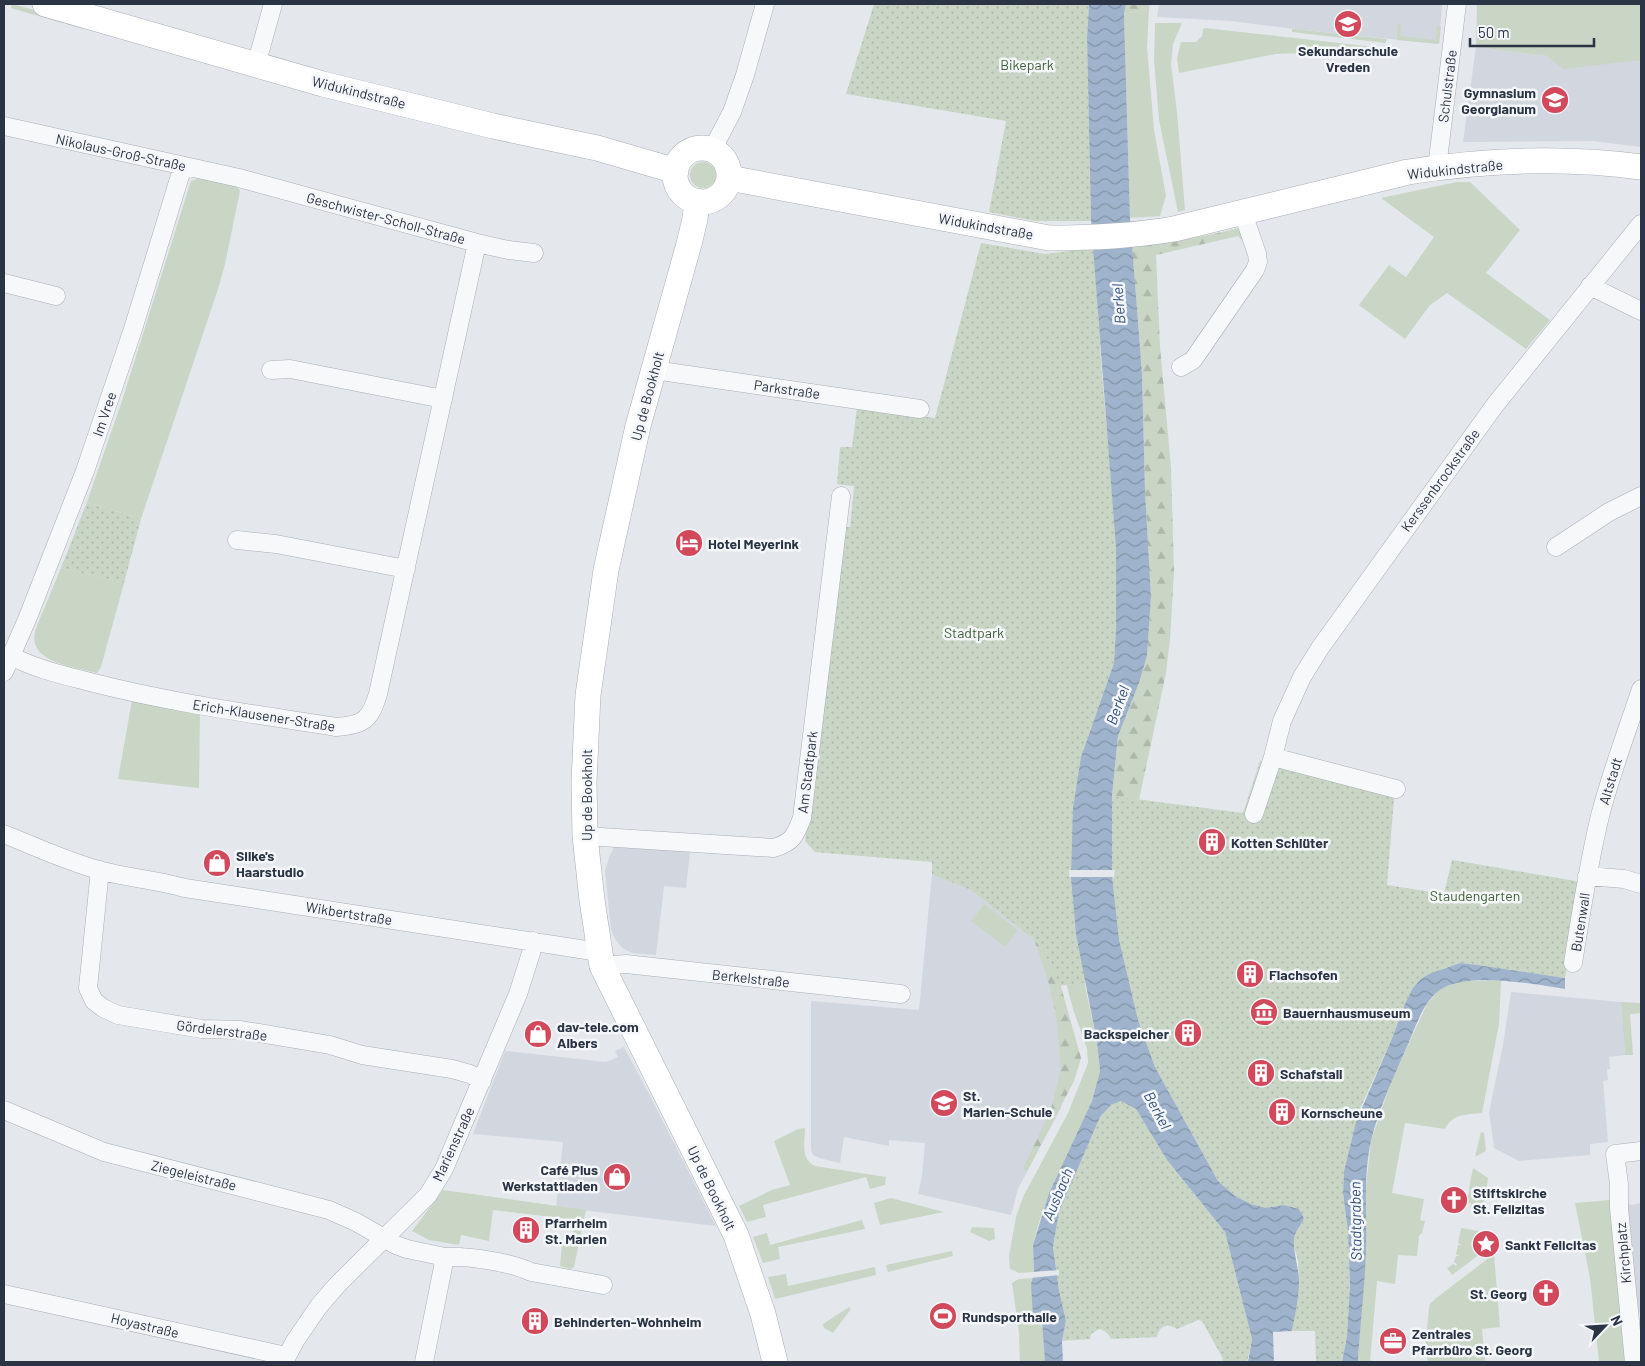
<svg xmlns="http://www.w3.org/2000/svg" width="1645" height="1366" font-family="Barlow,sans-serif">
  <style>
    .built { fill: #d2d6de }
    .green { fill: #c9d6c5 }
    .forest { fill: url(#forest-firs) }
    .park { fill: url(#park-dots) }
    .water { fill: url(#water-waves) }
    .pier { fill: #e4e7ec }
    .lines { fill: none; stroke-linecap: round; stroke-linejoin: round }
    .street-casing { stroke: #a9aeb7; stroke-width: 19 }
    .secondary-casing { stroke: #a9aeb7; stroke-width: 26 }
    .street { stroke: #f7f8fa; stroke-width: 18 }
    .secondary { stroke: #fff; stroke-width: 25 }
    .labels { text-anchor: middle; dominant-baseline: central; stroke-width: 5; stroke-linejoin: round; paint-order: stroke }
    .poi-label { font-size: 14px; font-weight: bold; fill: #2b3445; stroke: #f4f6f9; text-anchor: start }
    .park-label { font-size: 14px; fill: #3f6138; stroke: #f4f6f9 }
    .street-label { font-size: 14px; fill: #2b3445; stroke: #f4f6f9 }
    .water-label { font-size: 15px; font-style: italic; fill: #34527a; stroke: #f4f6f9 }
  </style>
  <defs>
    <pattern id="forest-firs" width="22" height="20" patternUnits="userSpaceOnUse" patternTransform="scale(1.25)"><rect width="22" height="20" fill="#c9d6c5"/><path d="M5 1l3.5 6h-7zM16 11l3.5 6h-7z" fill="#adb8ab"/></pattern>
    <pattern id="park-dots" width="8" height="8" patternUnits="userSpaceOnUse" patternTransform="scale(1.25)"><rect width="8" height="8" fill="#c9d6c5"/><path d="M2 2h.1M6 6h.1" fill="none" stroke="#adb8ab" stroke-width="1.8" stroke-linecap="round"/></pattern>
    <pattern id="water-waves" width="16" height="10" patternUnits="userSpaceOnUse" patternTransform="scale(1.25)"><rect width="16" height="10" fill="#9fb4cc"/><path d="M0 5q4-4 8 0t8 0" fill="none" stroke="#8293a7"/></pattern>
  </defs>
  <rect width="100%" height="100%" fill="#e4e7ec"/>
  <path class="built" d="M1159,4H1442L1439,44L1295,29L1231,21L1157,17Z
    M1476,47L1547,56L1641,52V147L1593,141L1463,142Z
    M615,846L690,852L686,888L664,886L656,955L632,953L622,948L615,939L611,929L605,871L610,855Z
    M932,874L971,890L1034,939L1069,1034L1061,1108L1018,1189L1011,1215L918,1194L922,1176L925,1143L889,1140V1146L844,1137L840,1163L819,1158L813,1155L811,1150V1001L919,1010Z
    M1511,992L1621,1002L1625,1055L1609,1057L1610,1069H1607L1608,1080L1603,1081L1608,1142L1590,1144V1155L1519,1161L1494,1148L1489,1112L1503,1045Z
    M624,1047L650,1096L716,1226L556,1207L563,1142L473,1134L505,1051L606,1062L618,1057L615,1051Z
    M1629,1203L1630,1205L1641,1203V1312L1637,1313L1625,1204Z"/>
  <path class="green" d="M12,4L84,24L83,29L11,8Z
    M1477,4H1641V60L1563,69L1547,56L1476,47Z
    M1149,9L1147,47L1154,130L1166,196L1160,216L1130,218L1124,14Z
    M1155,23H1182L1173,44L1171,64L1177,112L1185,210L1178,212L1159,120L1154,60Z
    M1398,23L1401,24L1400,36L1436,40L1437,26L1441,27L1439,44L1397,40Z
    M1205,28L1383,48V50L1276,54L1179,73L1177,58L1181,42H1196L1202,36L1203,29Z
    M1292,29H1295L1386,39V43L1292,32Z
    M690 175a13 13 0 1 1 26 0a13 13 0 1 1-26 0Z
    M200,178L236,185L240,191L225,264L219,286L141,519L87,502L122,401L190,184L191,181Z
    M1457,182H1470L1520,230L1486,273L1550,320L1526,349L1447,293L1430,305L1405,339L1359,305L1389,265L1406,277L1434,237L1381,198Z
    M61,568L124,583L101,667L97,673C75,667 24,663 36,628Z
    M132,700L200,713L199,788L118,779Z
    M1071,877L1085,986L1097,1042L1100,1071L1092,1101L1049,1193L1038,1225L1033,1245L1034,1272L1019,1273L1010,1269L1009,1256L1016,1217L1023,1197L1068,1113L1088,1063L1087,1049L1073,1009L1062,968Z
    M984,904L1018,930L1005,947L971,921Z
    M1463,981H1501L1499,1024L1482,1113C1466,1115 1453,1113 1445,1129L1405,1123L1392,1193L1424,1199L1420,1220L1425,1221L1422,1233L1419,1236L1417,1256L1398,1255L1395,1284L1377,1281L1370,1362H1358L1366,1187L1371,1141L1391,1082L1427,1004L1438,991L1446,986Z
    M1621,1002L1641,1003V1013L1630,1014L1633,1055H1625Z
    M805,1128C805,1142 800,1159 815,1166L886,1177L885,1185L870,1189L866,1177L763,1205L766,1217L747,1222L739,1206L772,1190L790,1185L774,1141L798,1129Z
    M1481,1132L1484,1133L1486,1151L1475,1157Z
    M1473,1168L1488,1178L1483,1210L1470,1207L1471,1203H1466L1470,1190L1469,1189Z
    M443,1190L586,1210L574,1267L570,1269L560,1266L562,1245H572L573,1227L569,1226V1219L493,1210L489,1241L461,1235L459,1245L429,1240L412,1231Z
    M891,1198L944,1212L880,1225L874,1203Z
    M1611,1200L1626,1362H1599L1590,1278L1575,1203Z
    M862,1220L865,1229L778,1247L780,1259L763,1263L753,1237L767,1233L770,1245Z
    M972,1227L994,1228L995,1239L989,1241L970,1232Z
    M1461,1228L1479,1231L1484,1251L1452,1275L1447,1268L1453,1264L1456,1266L1457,1264L1454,1262L1456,1256H1459L1456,1254L1458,1245H1461V1244L1458,1243Z
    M952,1251L953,1256L888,1272L886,1265Z
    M1494,1254L1500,1327L1482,1329L1485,1362H1428L1425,1350L1429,1308L1430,1304L1435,1299Z
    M875,1267L876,1275L775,1299L768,1277L786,1274L788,1286Z
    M1032,1278L1031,1284L1042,1322L1045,1362H1020L1019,1332L1012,1283L1019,1279Z
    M849,1307L851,1309L833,1333L824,1328L823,1324Z"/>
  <path class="forest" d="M1126,4H1150L1149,9L1124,14Z
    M1239,228L1243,234L1246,244L1238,236L1156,255L1160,347L1171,467L1174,572L1170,640L1166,673L1139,800L1112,796L1118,736L1139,683L1147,656L1151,597L1145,490L1142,374L1132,246C1168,243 1203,237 1239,228Z
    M940,869L1046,933L1081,1058L1074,1081L1027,1171L1024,1170V1166L1051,1110L1061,1068L1056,1015L1049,984L1034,939L971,890L934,875L935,872Z"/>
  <path class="park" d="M874,4H1089L1087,38L1091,221H1035L989,212L1006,121L846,94Z
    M981,243L1045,254L1094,248L1102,376L1109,453L1116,549V627L1114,663L1081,757L1112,796L1243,813L1260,761L1394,798L1387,885L1444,894L1452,860L1582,882L1565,978L1478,965L1460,963L1445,968L1421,979L1404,1006L1393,1036L1359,1111L1344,1171L1343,1193L1348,1232L1350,1285L1347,1336L1342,1362L1333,1361V1362H1316L1315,1331H1292C1296,1310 1300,1283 1298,1261C1297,1252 1291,1244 1295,1235C1297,1229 1302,1226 1304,1218L1299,1209L1284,1205L1266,1208L1251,1204L1235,1196L1218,1181L1155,1067L1138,1020L1127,977L1059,986L1052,964L1034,939L971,890L934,875L932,874V862L815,852L805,841L844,527H850L854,488V486L837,484L840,447H852L857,407L935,418Z
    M87,502L141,519L124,583L61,568Z
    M1121,1101L1136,1109L1167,1160L1225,1232L1252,1339L1247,1362H1223L1222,1357L1202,1321L1198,1320L1177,1329C1168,1323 1159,1325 1157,1337L1111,1339C1108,1333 1106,1331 1099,1329L1091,1334L1090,1339L1062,1341L1066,1321L1059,1290L1053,1247L1059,1212L1100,1117L1111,1105Z"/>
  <path class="water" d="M1089,4H1126L1124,14L1130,218L1142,374L1145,490L1151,597L1147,656L1139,683L1118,736L1112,796V877L1119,940L1138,1020L1155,1067L1218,1181L1235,1196L1251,1204L1266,1208L1284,1205L1299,1209L1304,1218C1302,1225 1297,1229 1295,1235C1291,1244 1299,1269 1299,1281C1299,1298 1295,1315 1292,1331L1273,1332L1274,1362H1248L1252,1339L1225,1232L1167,1160L1136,1109L1121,1101L1111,1105L1100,1117L1059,1212L1053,1247L1059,1290L1066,1321L1062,1341L1063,1362H1045L1042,1322H1036L1033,1316L1031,1284L1034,1272L1033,1245L1049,1193L1092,1101L1100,1071L1097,1042L1076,934L1071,877L1073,808L1081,757L1114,663L1116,627V549L1091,221L1087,38Z
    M1460,963L1478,965L1565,978V989C1535,984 1472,973 1445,987C1425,997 1417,1023 1409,1042C1395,1074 1379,1107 1371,1141C1363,1177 1367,1214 1366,1251C1365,1287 1360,1323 1358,1360V1362H1342L1347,1336L1350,1285L1348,1232L1343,1193L1344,1171L1356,1122L1393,1036L1404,1006L1413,988L1421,979L1429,974Z"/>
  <path class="pier" d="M1069,870H1115L1114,877H1069Z
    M1059,1270V1275L1030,1278L1031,1272Z"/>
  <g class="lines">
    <defs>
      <path id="street" d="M255,64L260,51L273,4
        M4,126L239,178L477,243L508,250L534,253
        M712,150L732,112L745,75L765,4
        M1437,168L1457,4
        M4,283L56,296
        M1590,286L1641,311
        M1181,367L1193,360L1255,270L1258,262L1257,254L1243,213
        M271,370L290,369L443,399
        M654,370L920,409
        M237,540L276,544L406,569
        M1556,547L1609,512L1641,496
        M11,656C36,669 63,675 90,682C171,703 254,714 336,727C364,725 370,720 378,694L477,243
        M4,672L28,617L85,471L133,329L183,166
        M1273,757L1396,789
        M1254,814L1273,757L1282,721L1302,677L1320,648L1495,405L1641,224
        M4,834C36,847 68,862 102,871C129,878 158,880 185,888L599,952
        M585,836L774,848C793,842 795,836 802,818L841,496
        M100,870L88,988L94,1001L103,1008L118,1015L202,1029L241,1030L330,1045L362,1055L452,1069L470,1074L482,1081
        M1587,876L1624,879L1641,884
        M1573,963C1581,914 1588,865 1600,816C1611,773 1627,731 1641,689
        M602,966L626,964L901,994
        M4,1110L104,1152L329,1210L356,1222L396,1245L407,1249L445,1257L424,1362
        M445,1257C467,1256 511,1262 531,1272L603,1285
        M4,1294L286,1356
        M284,1362L295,1341L319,1306L338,1284L428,1195L444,1169L518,994L531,953L533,941
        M1634,1362L1619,1208V1184L1615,1154L1641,1151"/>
      <path id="secondary" d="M45,4L323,84L493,126L597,148L676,171
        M675 175a27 27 0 1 1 54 0a27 27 0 1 1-54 0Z
        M729,178L1049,238C1090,238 1133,236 1174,229L1408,172C1484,160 1566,157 1641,167
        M697,201L695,219L689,244L638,426L606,570L588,695L584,782L585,836L592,900L602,966L736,1235L763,1314L775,1362"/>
    </defs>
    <use href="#street" class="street-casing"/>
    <use href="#secondary" class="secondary-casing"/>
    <use href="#street" class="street"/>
    <use href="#secondary" class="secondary"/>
  </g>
  <defs>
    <symbol id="school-disc" viewBox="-11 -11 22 22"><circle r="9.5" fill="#d1495b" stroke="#f4f6f9"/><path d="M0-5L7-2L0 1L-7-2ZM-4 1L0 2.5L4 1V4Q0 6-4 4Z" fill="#fff"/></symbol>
    <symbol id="hotel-disc" viewBox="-11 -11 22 22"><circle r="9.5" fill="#d1495b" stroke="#f4f6f9"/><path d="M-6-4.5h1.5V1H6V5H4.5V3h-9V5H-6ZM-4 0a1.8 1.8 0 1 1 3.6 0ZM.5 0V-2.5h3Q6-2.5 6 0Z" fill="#fff"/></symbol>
    <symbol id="building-disc" viewBox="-11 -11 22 22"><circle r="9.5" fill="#d1495b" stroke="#f4f6f9"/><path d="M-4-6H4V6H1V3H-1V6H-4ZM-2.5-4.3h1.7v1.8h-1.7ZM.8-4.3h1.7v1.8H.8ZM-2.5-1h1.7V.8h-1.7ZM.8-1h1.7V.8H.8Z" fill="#fff"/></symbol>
    <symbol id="shop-disc" viewBox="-11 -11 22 22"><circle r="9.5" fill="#d1495b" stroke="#f4f6f9"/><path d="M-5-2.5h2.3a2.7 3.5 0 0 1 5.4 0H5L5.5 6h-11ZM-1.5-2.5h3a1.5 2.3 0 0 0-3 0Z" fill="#fff"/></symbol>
    <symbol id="museum-disc" viewBox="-11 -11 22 22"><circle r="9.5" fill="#d1495b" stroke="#f4f6f9"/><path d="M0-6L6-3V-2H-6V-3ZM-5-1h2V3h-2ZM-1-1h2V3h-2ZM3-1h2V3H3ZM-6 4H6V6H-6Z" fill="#fff"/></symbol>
    <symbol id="church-disc" viewBox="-11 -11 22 22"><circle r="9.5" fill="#d1495b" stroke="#f4f6f9"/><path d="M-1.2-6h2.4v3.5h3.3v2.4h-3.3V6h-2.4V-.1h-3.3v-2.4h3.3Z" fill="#fff"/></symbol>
    <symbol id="sight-disc" viewBox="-11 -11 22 22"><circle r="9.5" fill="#d1495b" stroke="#f4f6f9"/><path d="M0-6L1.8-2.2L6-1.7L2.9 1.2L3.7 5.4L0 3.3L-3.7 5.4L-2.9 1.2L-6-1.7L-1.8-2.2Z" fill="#fff"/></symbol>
    <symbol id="stadium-disc" viewBox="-11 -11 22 22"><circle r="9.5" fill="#d1495b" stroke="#f4f6f9"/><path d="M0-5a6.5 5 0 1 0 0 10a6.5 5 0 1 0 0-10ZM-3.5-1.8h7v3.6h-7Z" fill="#fff"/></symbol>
    <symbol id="office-disc" viewBox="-11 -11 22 22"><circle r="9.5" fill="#d1495b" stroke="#f4f6f9"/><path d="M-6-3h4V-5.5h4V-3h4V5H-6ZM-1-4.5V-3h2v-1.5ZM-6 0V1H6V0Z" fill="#fff"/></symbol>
  </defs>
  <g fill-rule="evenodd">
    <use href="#school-disc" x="1332" y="8" width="32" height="32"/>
    <use href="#school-disc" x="1539" y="84" width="32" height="32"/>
    <use href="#hotel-disc" x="673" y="527" width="32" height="32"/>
    <use href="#building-disc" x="1196" y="826" width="32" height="32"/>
    <use href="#shop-disc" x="201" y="847" width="32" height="32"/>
    <use href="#building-disc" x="1234" y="958" width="32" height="32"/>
    <use href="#museum-disc" x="1248" y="996" width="32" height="32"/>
    <use href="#building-disc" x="1172" y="1017" width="32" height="32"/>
    <use href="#shop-disc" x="522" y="1018" width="32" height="32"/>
    <use href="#building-disc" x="1245" y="1057" width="32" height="32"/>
    <use href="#school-disc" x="928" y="1087" width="32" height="32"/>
    <use href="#building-disc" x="1266" y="1096" width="32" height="32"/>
    <use href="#shop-disc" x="601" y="1161" width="32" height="32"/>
    <use href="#church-disc" x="1438" y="1184" width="32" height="32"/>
    <use href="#building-disc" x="510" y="1214" width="32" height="32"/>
    <use href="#sight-disc" x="1470" y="1228" width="32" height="32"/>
    <use href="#church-disc" x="1530" y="1277" width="32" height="32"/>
    <use href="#stadium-disc" x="927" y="1300" width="32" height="32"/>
    <use href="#building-disc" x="519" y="1305" width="32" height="32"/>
    <use href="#office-disc" x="1377" y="1325" width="32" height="32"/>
  </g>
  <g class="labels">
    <g class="poi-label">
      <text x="1348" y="50" text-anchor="middle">Sekundarschule<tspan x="1348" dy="16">Vreden</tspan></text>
      <text x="1536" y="92" text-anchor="end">Gymnasium<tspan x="1536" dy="16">Georgianum</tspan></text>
      <text x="708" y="543">Hotel Meyerink</text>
      <text x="1231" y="842">Kotten Schlüter</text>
      <text x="236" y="855">Silke's<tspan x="236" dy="16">Haarstudio</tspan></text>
      <text x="1269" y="974">Flachsofen</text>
      <text x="1283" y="1012">Bauernhausmuseum</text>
      <text x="557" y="1026">dav-tele.com<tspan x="557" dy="16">Albers</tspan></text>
      <text x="1169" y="1033" text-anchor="end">Backspeicher</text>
      <text x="1280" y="1073">Schafstall</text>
      <text x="963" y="1095">St.<tspan x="963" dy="16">Marien-Schule</tspan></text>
      <text x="1301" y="1112">Kornscheune</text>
      <text x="598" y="1169" text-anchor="end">Café Plus<tspan x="598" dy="16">Werkstattladen</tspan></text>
      <text x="1473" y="1192">Stiftskirche<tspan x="1473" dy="16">St. Felizitas</tspan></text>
      <text x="545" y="1222">Pfarrheim<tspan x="545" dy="16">St. Marien</tspan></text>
      <text x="1505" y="1244">Sankt Felicitas</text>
      <text x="1527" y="1293" text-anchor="end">St. Georg</text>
      <text x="962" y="1316">Rundsporthalle</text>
      <text x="554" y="1321">Behinderten-Wohnheim</text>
      <text x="1412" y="1333">Zentrales<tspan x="1412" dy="16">Pfarrbüro St. Georg</tspan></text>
    </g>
    <g class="park-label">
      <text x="1027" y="64">Bikepark</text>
      <text x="974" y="632">Stadtpark</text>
      <text x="1475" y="895">Staudengarten</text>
    </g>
    <g class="street-label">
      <text transform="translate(1447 86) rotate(-83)">Schulstraße</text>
      <text transform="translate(359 92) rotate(14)">Widukindstraße</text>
      <text transform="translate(121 152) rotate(12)">Nikolaus-Groß-Straße</text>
      <text transform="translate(1455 169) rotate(-6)">Widukindstraße</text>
      <text transform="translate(386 218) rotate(15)">Geschwister-Scholl-Straße</text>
      <text transform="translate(986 226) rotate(10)">Widukindstraße</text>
      <text transform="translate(787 389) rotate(8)">Parkstraße</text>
      <text transform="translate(647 396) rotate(-75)">Up de Bookholt</text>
      <text transform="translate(104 414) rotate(-71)">Im Vree</text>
      <text transform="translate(1440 480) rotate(-54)">Kerssenbrockstraße</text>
      <text transform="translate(264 715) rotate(9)">Erich-Klausener-Straße</text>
      <text transform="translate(807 772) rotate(-83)">Am Stadtpark</text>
      <text transform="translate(1610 781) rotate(-73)">Altstadt</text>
      <text transform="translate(586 795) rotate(-90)">Up de Bookholt</text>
      <text transform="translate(349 913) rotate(9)">Wikbertstraße</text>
      <text transform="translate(1580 922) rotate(-81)">Butenwall</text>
      <text transform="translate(751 978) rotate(6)">Berkelstraße</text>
      <text transform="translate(222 1030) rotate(7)">Gördelerstraße</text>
      <text transform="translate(453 1144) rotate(-65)">Marienstraße</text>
      <text transform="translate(194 1175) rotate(14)">Ziegeleistraße</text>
      <text transform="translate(712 1188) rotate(64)">Up de Bookholt</text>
      <text transform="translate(1623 1253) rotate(-95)">Kirchplatz</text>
      <text transform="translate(145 1325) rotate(13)">Hoyastraße</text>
    </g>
    <g class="water-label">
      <text transform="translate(1118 304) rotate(-94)">Berkel</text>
      <text transform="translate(1117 705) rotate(-70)">Berkel</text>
      <text transform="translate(1158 1110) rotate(62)">Berkel</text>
      <text transform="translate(1057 1194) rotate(-67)">Ausbach</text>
      <text transform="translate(1355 1221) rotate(-91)">Stadtgraben</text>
    </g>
  </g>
  <rect width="1645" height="1366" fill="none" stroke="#2b3445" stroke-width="10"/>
  <g transform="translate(1605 1326) rotate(65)" stroke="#f4f6f9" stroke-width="4" paint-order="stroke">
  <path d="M0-4L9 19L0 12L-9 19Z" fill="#2b3445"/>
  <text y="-8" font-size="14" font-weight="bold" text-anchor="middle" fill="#2b3445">N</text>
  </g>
  <path d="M1470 38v8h124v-8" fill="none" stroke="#2b3445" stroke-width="2.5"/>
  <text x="1478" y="38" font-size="15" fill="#2b3445" stroke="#f4f6f9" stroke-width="4" paint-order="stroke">50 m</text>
</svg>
